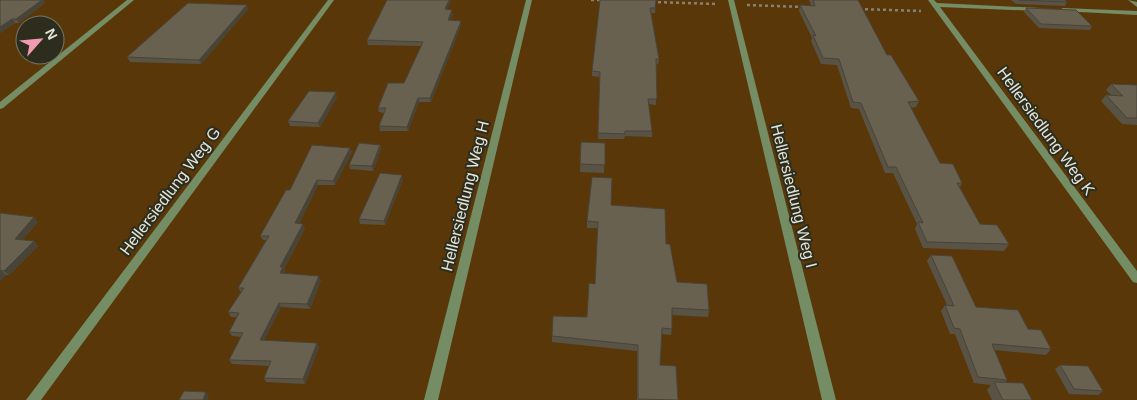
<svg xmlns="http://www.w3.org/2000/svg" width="1137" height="400" font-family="Helvetica,sans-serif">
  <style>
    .green { fill: #5a3709; fill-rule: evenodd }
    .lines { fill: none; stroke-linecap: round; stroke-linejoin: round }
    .path { stroke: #838477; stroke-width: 2.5; stroke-dasharray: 3 3; stroke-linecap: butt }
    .lane { fill: #748d64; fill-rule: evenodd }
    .wall { fill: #595345 }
    .shaded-wall { fill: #494438 }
    .building { fill: #686150; stroke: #494438 }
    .labels { text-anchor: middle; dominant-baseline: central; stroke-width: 4; stroke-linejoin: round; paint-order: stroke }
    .street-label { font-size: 16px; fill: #e4e5db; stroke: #2c2d1d }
  </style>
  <rect width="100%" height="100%" fill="#363727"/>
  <path class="green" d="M0,0H1137V400H0ZM25,25H55V55H25Z"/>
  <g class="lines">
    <path class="path" d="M591,0H603
      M652,2L718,4
      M747,5L803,7
      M859,9L921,11"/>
    <path class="lane" d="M127,0H134L3,108L0,109V102Z
      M328,0H334L41,400H26Z
      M526,0H532L438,400H424Z
      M728,0H734L836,400H822Z
      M928,0H934L937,3L1041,8L1042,9L1039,11L940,7L1137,271V283L1133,282Z
      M1128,0L1137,2V7Z
      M1063,8L1137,11V15L1061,11V9Z"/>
  </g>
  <path class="wall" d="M0,0H44H43L45,3L19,23H15L0,33Z
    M451,0L447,10L453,14L450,21H461V25L431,102H419L408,131H380L379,126L384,113L379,112L378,108L404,83L421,46L368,45L367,40Z
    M656,0L655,13H651L659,59L658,64H656V105L649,104L652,131V137L625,136L624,139H598L600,77L592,76V71Z
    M809,0H858L887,55L919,101L916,107L910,108L940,163L962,183L960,187L980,224L1009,244L1004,251L923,248L915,229L917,224L893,173H885L859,109L851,108L837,65L821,64L811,41L812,38L799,11L800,5H811Z
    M1011,0H1065L1067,2L1065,6L1016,4Z
    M1026,8L1092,26L1090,30L1039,28L1024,12Z
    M248,9L201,64L130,62L127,57Z
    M1111,84L1137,85V125L1122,124L1101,101L1106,95H1111L1106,90Z
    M337,97L320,127L290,126L288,121Z
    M581,142L605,143L604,173L580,172Z
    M380,145L381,149L373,171L350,169L349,165Z
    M352,152L335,185H318L299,224L305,229L284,269L285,272L284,274L321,280L310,309L281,307L264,340L319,347L305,384L266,382L264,378L269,366L232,364L229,360L241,337L232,336L229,332L237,317H231L228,312L241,292L238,288L266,240H263L260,236L290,190Z
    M403,179L385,225L360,224L359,219Z
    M611,205L666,244L677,282L709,310L708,317L672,315V329L671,335L662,334L660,365L678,400H637V351L552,342V336L587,317L595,284L598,228H587V221Z
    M0,213L38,222L22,240L34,241L38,246L9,275H6L0,281Z
    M931,255L976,307L1028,329L1051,349L1046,355L994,350L1007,380L1005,382L1032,400H992L987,390L991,385L974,383L955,334H950L941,311L945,305H947L927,261Z
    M1060,365L1103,391L1098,395L1069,394L1055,369Z"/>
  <path class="shaded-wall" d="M37,0H44H43L45,3L19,23L16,19Z
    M449,0H451L446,13L445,9Z
    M247,5L248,9L201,64L199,60Z
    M452,10L453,14L449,25L448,20Z
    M12,19L15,23L0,33V27Z
    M461,21V25L431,102L430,98Z
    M336,92L337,97L320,127L318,123Z
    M418,98L419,102L408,131L407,127Z
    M380,145L381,149L373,171L372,166Z
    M350,148L352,152L335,185L333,181Z
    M402,175L403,179L385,225L384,221Z
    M317,180L318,185L297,228L295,223Z
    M34,217L38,222L19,243L15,239Z
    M303,224L305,229L284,269L285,272L282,278L280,273V267Z
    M34,241L38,246L9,275L4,271Z
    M1,270L6,275L0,281V272Z
    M319,276L321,280L310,309L307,304Z
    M279,303L281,307L262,344L260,340Z
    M317,343L319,347L305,384L303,379Z
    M206,392L209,397L208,400H203Z"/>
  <path class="building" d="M0,0H42L16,19H12L0,27Z
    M387,0H449L445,9L452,10L448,20L461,21L430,98H418L407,127L379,126L386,108H378L388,83H404L423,42L367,40Z
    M600,0H656L655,8H650L659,59H656L657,99H648L652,131H625V134L598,133L600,72L592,71Z
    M813,0H858L887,55H891L919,101L908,102L940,163L953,164L962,183H957L980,224L997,225L1009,244L927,242L918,222L923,223L896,167H888L861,103L853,102L839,59L823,58L813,35L816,36L800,5L815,6Z
    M1018,0H1065L1067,2Z
    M188,3L247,5L199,60L127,57Z
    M1026,8L1076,10L1092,26L1041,24Z
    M1111,84L1137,85V118H1127L1106,95L1123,96Z
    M309,91L336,92L318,123L288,121Z
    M581,142L605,143V165L580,164Z
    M359,143L380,145L372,166L349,165Z
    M312,145L350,148L333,181L317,180L295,223L303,224L280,267H283L280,273L319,276L307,304L279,303L260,340L317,343L303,379L264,378L271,361L229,360L243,333L229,332L239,313L228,312L244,288H238L269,236H260L286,190H290Z
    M380,173L402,175L384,221L359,219Z
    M592,177L612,178L611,205L665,209L666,244H670L677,282L707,284L709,310L672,308V329L662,328L660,365L676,366L678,400L638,399V345L552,336L553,316L587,317L589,283L595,284L598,222L587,221Z
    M0,213L34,217L15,239L34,241L4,271L1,270L0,272Z
    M931,255L952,256L976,307L1018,310L1028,329L1041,330L1051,349L992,344L1007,380L978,377L960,329L954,328L945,305L954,306Z
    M1060,365L1088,366L1103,391L1074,389Z
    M994,382L1023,383L1032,400H1003Z
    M184,391L206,392L203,400H179Z"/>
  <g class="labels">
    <g class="street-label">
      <text transform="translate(1046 131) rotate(54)">Hellersiedlung Weg K</text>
      <text transform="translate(170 191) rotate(-53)">Hellersiedlung Weg G</text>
      <text transform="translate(465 196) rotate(-76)">Hellersiedlung Weg H</text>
      <text transform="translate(794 196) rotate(76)">Hellersiedlung Weg I</text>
    </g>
  </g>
  <g transform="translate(40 40) rotate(63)"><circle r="24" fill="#2c2d1d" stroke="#767769"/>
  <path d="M0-4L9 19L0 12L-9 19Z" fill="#f19ab1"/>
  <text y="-8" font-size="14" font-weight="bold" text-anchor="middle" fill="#e4e5db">N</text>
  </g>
</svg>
